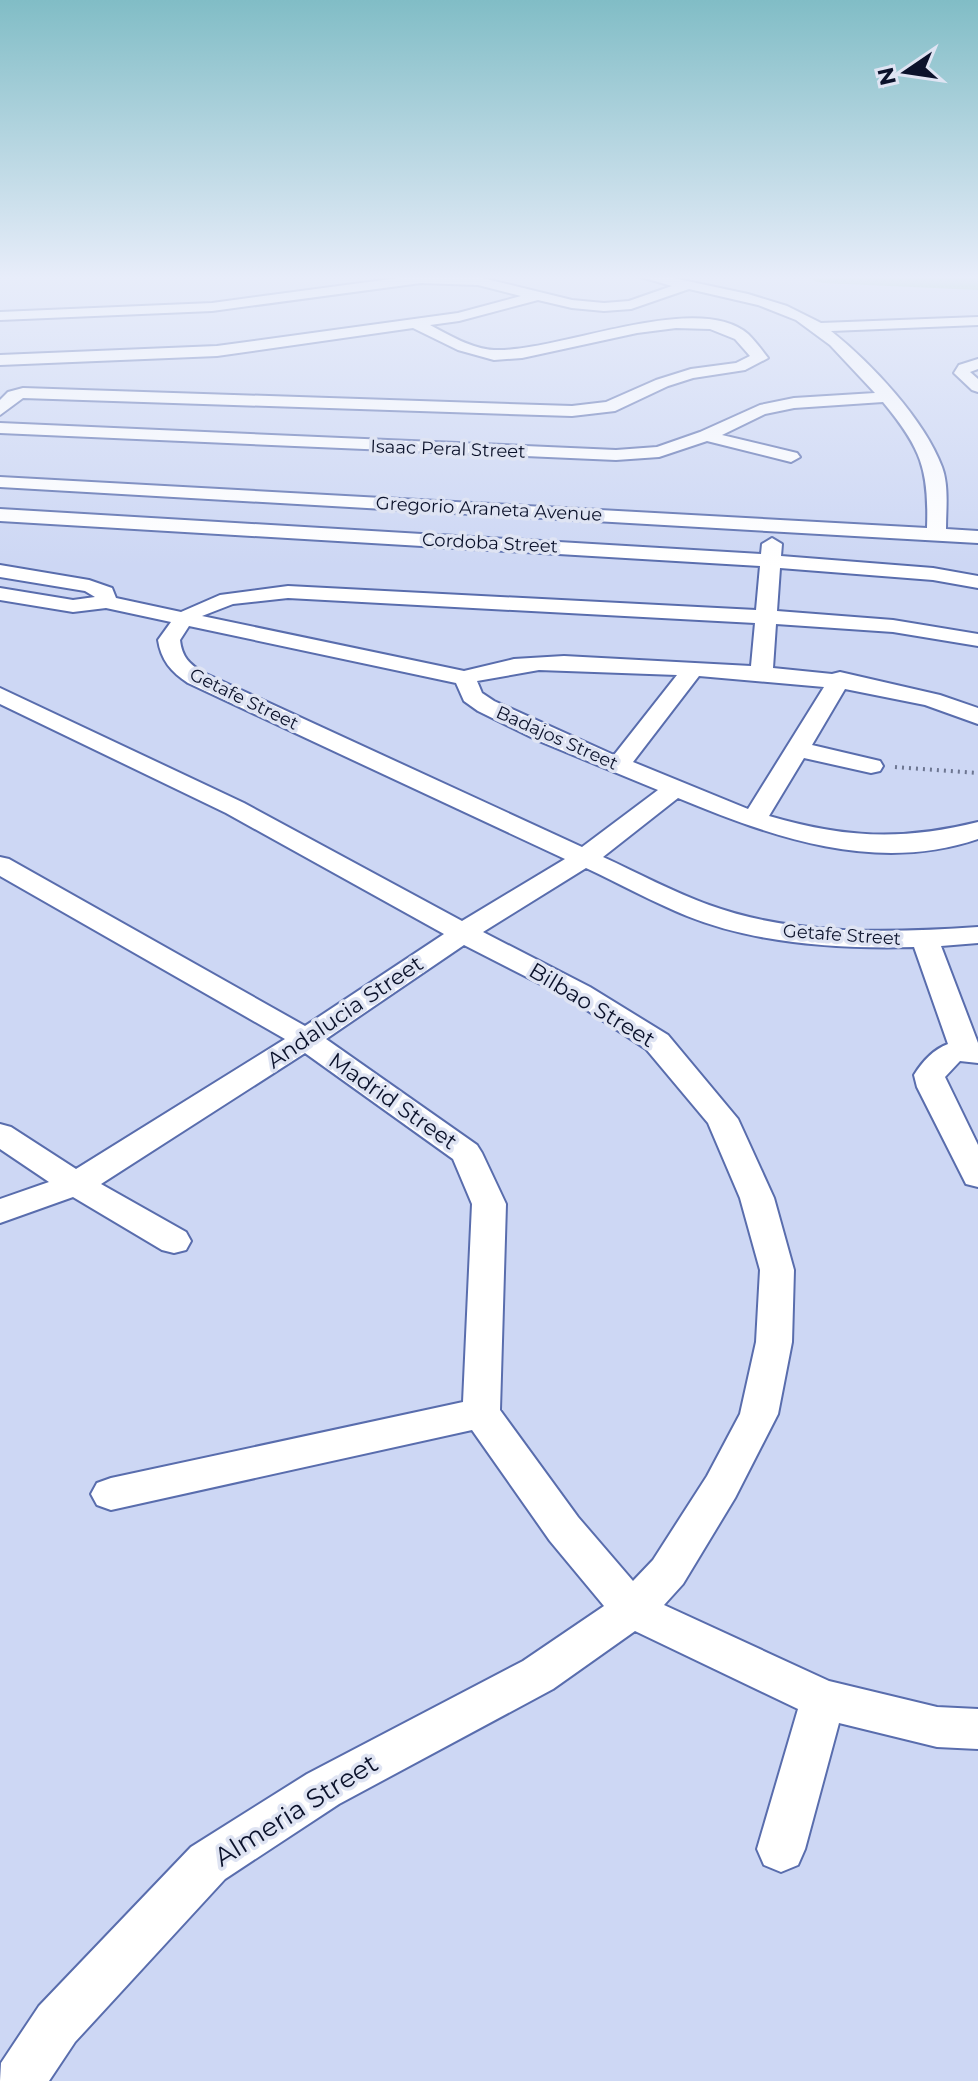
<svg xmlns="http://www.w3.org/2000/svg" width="978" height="2081" font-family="Montserrat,sans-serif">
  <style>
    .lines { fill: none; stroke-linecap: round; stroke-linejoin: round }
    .river { fill: #86cb94; fill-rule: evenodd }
    .minor-casing { stroke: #596dad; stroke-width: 4 }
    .path { stroke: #6d7691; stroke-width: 4; stroke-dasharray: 2 5; stroke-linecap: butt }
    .minor { fill: #fff; fill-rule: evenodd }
    .labels { text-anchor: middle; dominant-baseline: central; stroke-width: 7; stroke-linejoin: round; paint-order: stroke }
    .far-street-label { font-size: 18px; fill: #0b122b; stroke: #dfe4f3 }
    .street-label { font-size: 22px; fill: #0b122b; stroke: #dfe4f3 }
    .near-street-label { font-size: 26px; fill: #0b122b; stroke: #dfe4f3 }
  </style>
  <rect width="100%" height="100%" fill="#cdd7f4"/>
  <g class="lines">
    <path class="river" d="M810,275H978V290L823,283L814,281Z"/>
    <defs>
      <path id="minor" d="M421,275L478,277L572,300L604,303L629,301L672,286L634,275H659L748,294L787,306L821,323L978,317V325L831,331C871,363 924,419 942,467C949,486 946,509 946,529L978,531V543L0,487V477L927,528C929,469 921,448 883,402L794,408L765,414L722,435L797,453L800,457L791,462L707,441L659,457L616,460L0,433V423L616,450L657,447L700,432L760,405L794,398L875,393L830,345L796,320L758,305L689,289L631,309L604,311L572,308L538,300L459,321L430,325C449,335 472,349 494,350C556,353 697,290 748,334C755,341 762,350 768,358L745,370L693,378L668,386L615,411L572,416L23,398L0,415V400L8,392L23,388L572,406L606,402L656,380L691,369L736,363L750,356L735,339L710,329L676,328L637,333L522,358L494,360L458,350L413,328L217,356L0,365V355L217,346L458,313L521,296L478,285L421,283L212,311L0,320V312L212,303Z
        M978,359V369L970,372L978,379V392L972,390L954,373L959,365Z
        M0,509L761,554L762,544L772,538L782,544L781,556L933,568L978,576V588L933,580L780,568L777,611L893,620L978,634V646L893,632L776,624L773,668L832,674L840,672L940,695L978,708V724L925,705L845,689L812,745L880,761L883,766L880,771L871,773L804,758L769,816C844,838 902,841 978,822V839C876,874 772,837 678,798L603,857C638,873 673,892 709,905C794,936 890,933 978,927V943L941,946L978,1043V1063L960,1061L945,1077L978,1145V1187L966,1184L917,1087L914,1075C922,1062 934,1049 948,1044L914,947C841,949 756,944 687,916C653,902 620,884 586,868L483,932L590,987L668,1035L738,1119L774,1198L794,1270L792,1342L778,1414L735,1498L683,1584L664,1605L829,1681L937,1707L978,1709V1749L937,1747L839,1723L805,1849L798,1865L781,1872L764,1865L757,1849L798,1709L635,1631L553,1689L339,1804L225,1879L75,2042L49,2081H0L1,2063L39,2006L191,1847L307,1774L523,1661L604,1606L550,1541L472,1430L111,1510L97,1505L91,1494L97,1483L111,1478L463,1402L472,1204L453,1159L305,1053L101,1184L186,1232L191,1241L186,1250L174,1253L162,1250L73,1197L0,1223V1199L49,1182L0,1149V1124L11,1127L76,1169L285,1039L0,876V857L9,859L305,1026L444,934L226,813L0,704V688L244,803L462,921L565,859L188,683C171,672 161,660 158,640L171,622L106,608L73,612L0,600V588L73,600L95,597L85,591L0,577V565L89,580L112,588L116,598L181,612L220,595L288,586L756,610L760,566L0,521ZM288,598L755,623L751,666L564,656L514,659L464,671L202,616L233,604ZM189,626L456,683L464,701L478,711L539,741L658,790L582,847L204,673C189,664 182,657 180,640ZM539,670L677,675L614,755L494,701L482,693L477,681ZM699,676L824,687L748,809L633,762ZM464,945L570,999L646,1049L708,1123L740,1198L760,1270L756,1342L740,1414L707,1476L653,1560L633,1581L578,1517L500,1410L506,1204L482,1153L477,1145L326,1039Z"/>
    </defs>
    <use href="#minor" class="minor-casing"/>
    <path class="path" d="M895,767L978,773"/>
    <use href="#minor" class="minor"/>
  </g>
  <linearGradient id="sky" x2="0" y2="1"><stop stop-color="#81bdc6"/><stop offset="0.49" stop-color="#e8edfa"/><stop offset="1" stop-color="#e8edfa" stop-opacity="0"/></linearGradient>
  <rect width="978" height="566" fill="url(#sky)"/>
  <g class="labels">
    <g class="far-street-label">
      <text transform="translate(448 449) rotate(2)">Isaac Peral Street</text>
      <text transform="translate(489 509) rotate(3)">Gregorio Araneta Avenue</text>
      <text transform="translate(490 543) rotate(3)">Cordoba Street</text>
      <text transform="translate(244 699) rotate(26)">Getafe Street</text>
      <text transform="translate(557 738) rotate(24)">Badajos Street</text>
      <text transform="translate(842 935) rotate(4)">Getafe Street</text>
    </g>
    <g class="street-label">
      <text transform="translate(592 1005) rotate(31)">Bilbao Street</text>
      <text transform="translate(345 1012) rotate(-34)">Andalucia Street</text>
      <text transform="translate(393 1101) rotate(35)">Madrid Street</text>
    </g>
    <g class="near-street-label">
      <text transform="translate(296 1810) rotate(-32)">Almeria Street</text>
    </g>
  </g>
  <g transform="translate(906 72) rotate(257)" stroke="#dfe4f3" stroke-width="6" paint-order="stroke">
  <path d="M0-6L14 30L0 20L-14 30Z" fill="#0b122b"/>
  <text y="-12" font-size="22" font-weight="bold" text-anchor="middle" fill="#0b122b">N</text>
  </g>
</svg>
